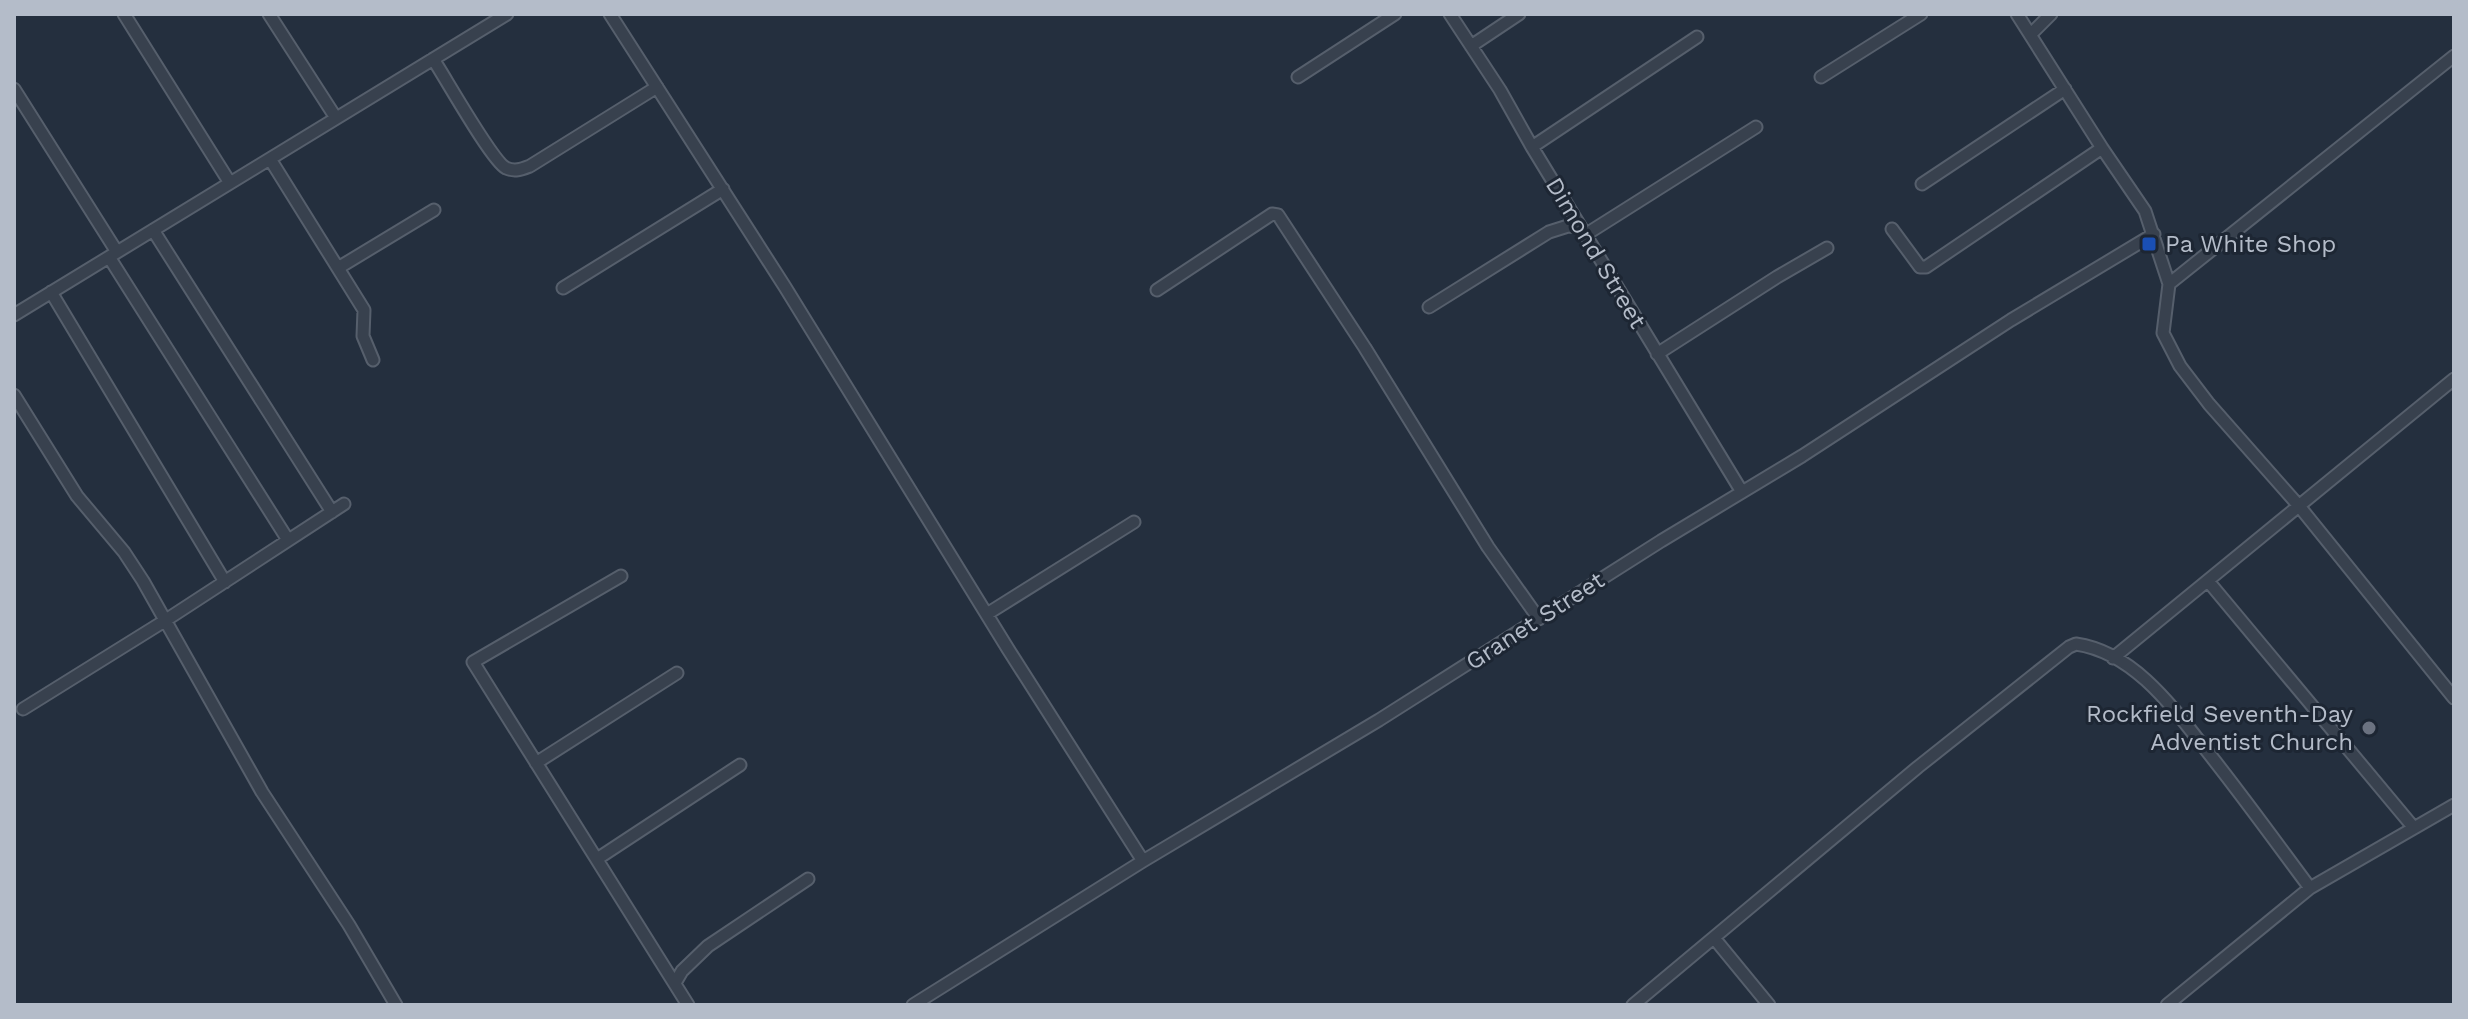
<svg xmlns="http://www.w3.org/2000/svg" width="2468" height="1019" font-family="'Work Sans',sans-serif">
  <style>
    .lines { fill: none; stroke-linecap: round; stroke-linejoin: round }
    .street-casing { stroke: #565f6c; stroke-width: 15 }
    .street { stroke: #38414e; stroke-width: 11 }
    .transit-dot { fill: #1a4fb4; stroke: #1d2633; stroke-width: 3 }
    .worship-dot { fill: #6b7280; stroke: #1d2633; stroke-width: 3 }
    .labels { text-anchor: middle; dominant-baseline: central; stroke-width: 6; stroke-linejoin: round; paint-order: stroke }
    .poi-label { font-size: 24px; fill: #b4bcc9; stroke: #1d2633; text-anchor: start }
    .street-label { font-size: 24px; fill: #b4bcc9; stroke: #1d2633 }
  </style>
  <rect width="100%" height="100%" fill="#242f3e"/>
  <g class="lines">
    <defs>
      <path id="street" d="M124,14L230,183
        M269,14L336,118
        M610,14L785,287L1008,649L1143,861
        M1450,14L1500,90L1532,147L1742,492
        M2017,14L2102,148L2145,211L2169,284L2163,333L2180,366L2209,404L2299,506L2454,698
        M2031,34L2051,14
        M1471,46L1519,14
        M433,59C445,77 492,161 506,168C515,172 522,169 530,166L657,87
        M1298,77L1395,14
        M1821,77L1921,14
        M14,89L117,252
        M1532,147L1697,37
        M270,159L364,310L363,336L373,360
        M1922,184L2065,89
        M1892,229L1920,267H1926L2102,148
        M153,230L332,512
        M1585,235L1756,127
        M109,257L288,540
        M338,268L434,210
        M2169,284L2454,56
        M563,288L723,189
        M1157,290L1272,214L1278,215L1365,348L1488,547L1539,619
        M51,292L225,582
        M1429,307L1549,232L1568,226L1580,227
        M14,315L507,14
        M1657,354L1777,277L1827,248
        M14,395L77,496L124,552L143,581L262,792L349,925L396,1005
        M621,576L473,662L688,1005
        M2208,581L2414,828
        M987,614L1134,522
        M2113,658L2454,379
        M23,709L166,620L344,504
        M536,763L677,673
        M597,859L740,765
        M1714,938L1769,1005
        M675,983L682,971L708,946L808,879
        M913,1005L1143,861L1379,720L1661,541L1802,456L2011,320L2154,234
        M1633,1005L1918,767L2069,647L2076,644C2138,653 2178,715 2214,760C2247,802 2278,845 2310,888
        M2167,1005L2310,888L2454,805"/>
    </defs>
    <use href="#street" class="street-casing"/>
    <use href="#street" class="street"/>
  </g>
  <rect class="transit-dot" x="2141" y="236" width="16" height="16" rx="4"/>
  <circle class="worship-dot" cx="2369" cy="728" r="8"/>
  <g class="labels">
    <g class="poi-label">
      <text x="2165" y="244">Pa White Shop</text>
      <text x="2353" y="714" text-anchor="end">Rockfield Seventh-Day<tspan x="2353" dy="28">Adventist Church</tspan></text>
    </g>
    <g class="street-label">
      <text transform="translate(1596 253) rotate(59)">Dimond Street</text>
      <text transform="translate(1535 621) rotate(-33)">Granet Street</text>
    </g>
  </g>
  <rect width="2468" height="1019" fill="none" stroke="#b4bcc9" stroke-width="32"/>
</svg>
